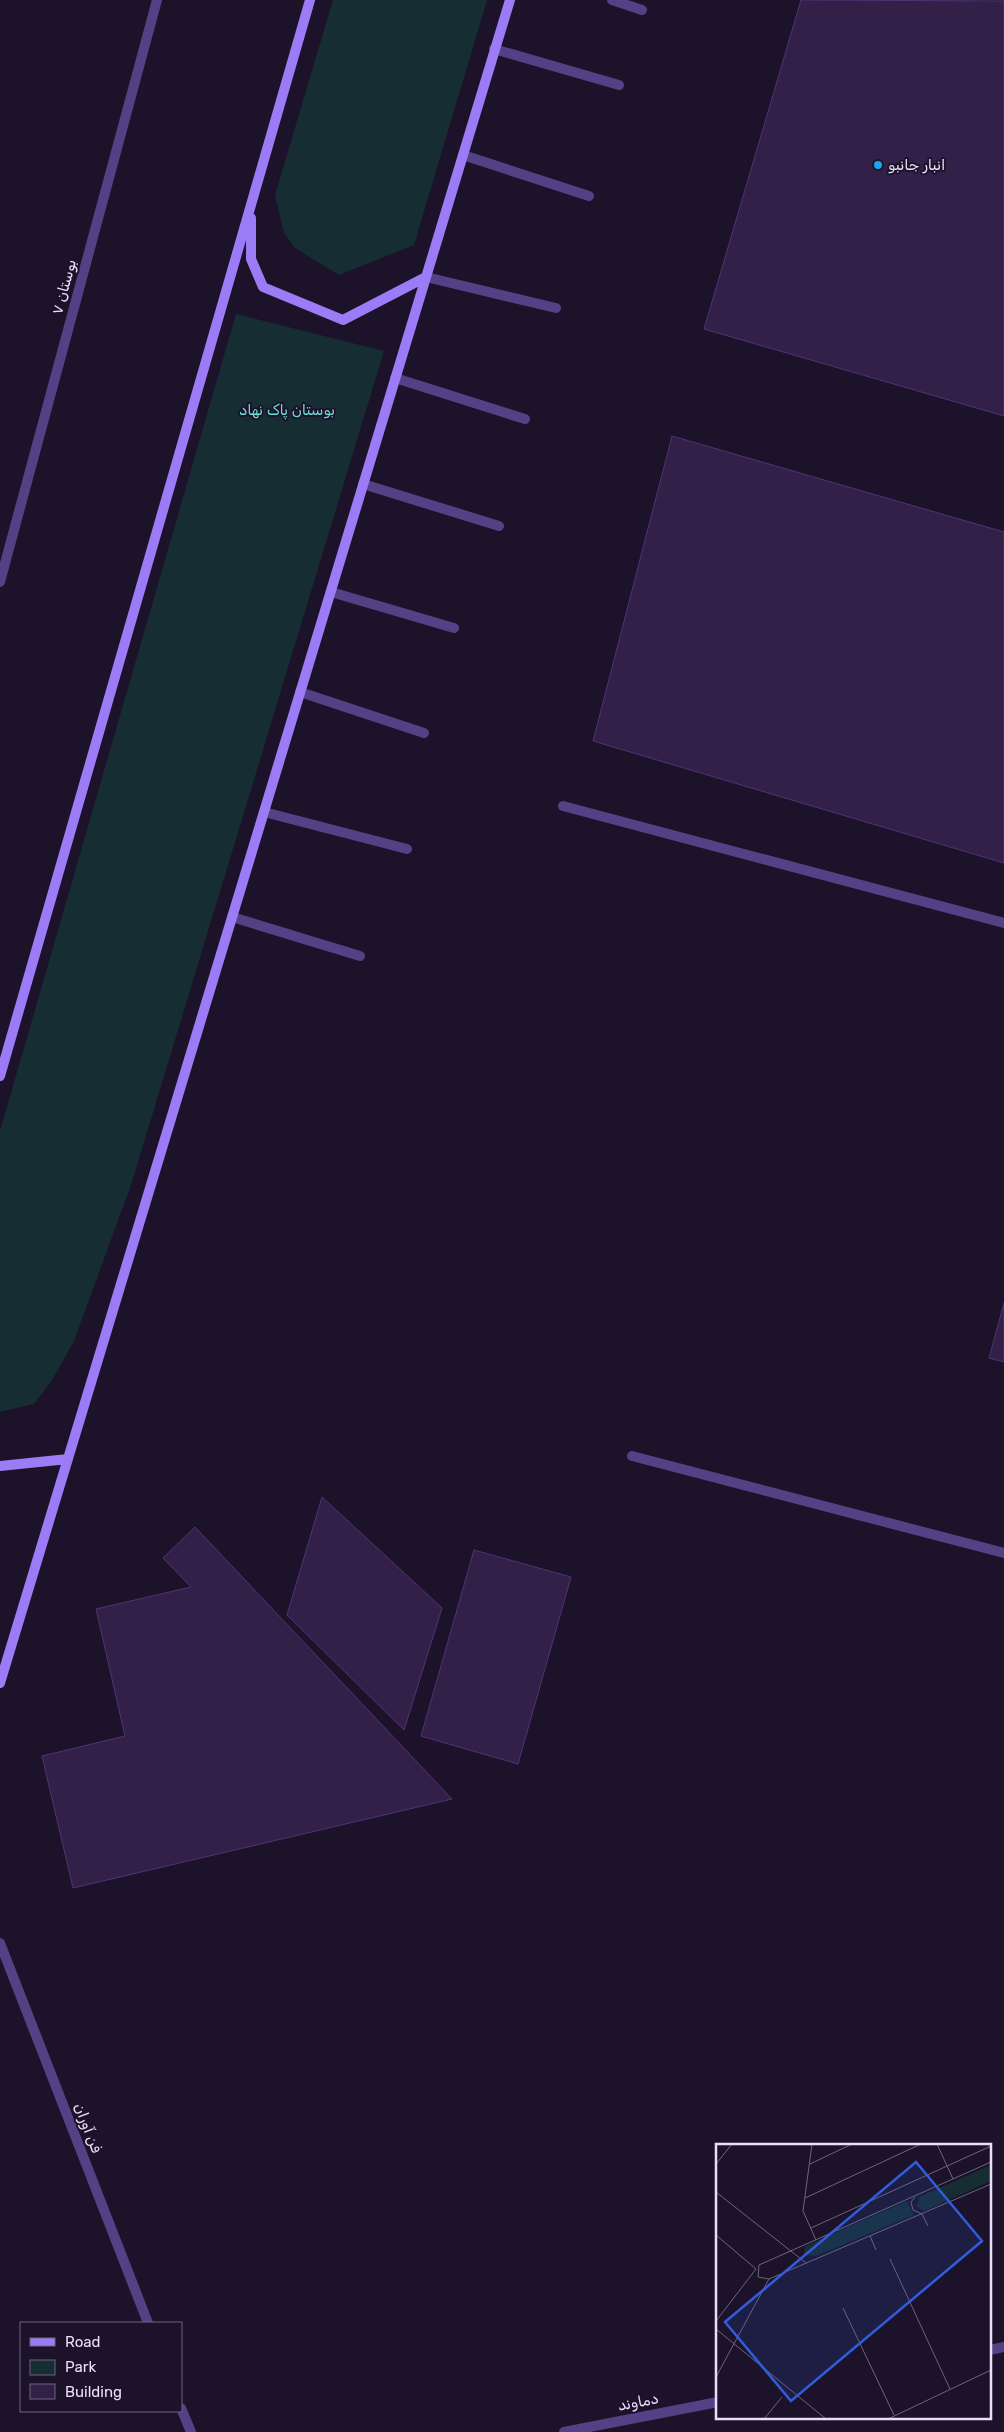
<svg xmlns="http://www.w3.org/2000/svg" width="1004" height="2432" font-family="Rubik,Cairo,sans-serif">
  <style>
    .green { fill: #162d33 }
    .building { fill: #322049; stroke: #4f3474 }
    .lines { fill: none; stroke-linecap: round; stroke-linejoin: round }
    .lane { stroke: #544185; stroke-width: 10 }
    .street { stroke: #544185; stroke-width: 10 }
    .secondary { stroke: #9c7cf6; stroke-width: 10 }
    .poi-dot { fill: #18a7ef; stroke: #1c132a; stroke-width: 2 }
    .labels { text-anchor: middle; dominant-baseline: central; stroke-width: 4; stroke-linejoin: round; paint-order: stroke }
    .poi-label { font-size: 15px; fill: #e9defd; stroke: #1c132a; text-anchor: start }
    .street-label { font-size: 15px; fill: #e9defd; stroke: #1c132a }
    .park-label { font-size: 15px; fill: #6ed9d7; stroke: #1c132a }
    .inset-road { fill: none; stroke: #6e647e; stroke-width: 1 }
    .view { fill: #315cdc; fill-opacity: 0.15; stroke: #315cdc; stroke-width: 2.5 }
    .inset-edge { fill: none; stroke: #e9defd; stroke-width: 2.5 }
  </style>
  <rect width="100%" height="100%" fill="#1c132a"/>
  <path class="green" d="M333,0H487L414,245L339,275L295,248L284,233L275,195Z
    M236,314L384,351L131,1185L74,1341L52,1380L34,1404L0,1412V1131Z"/>
  <path class="building" d="M801,0L1004,1V416L704,329Z
    M672,436L1004,532V863L593,741Z
    M1004,1303V1362L989,1358Z
    M322,1497L442,1608L404,1730L287,1615Z
    M195,1527L452,1799L73,1888L42,1756L125,1736L96,1609L191,1587L163,1558Z
    M474,1550L571,1577L518,1764L421,1736Z"/>
  <g class="lines">
    <path class="lane" d="M563,806L1004,923
      M632,1456L1004,1553
      M990,2350L1004,2347
      M564,2432L718,2402"/>
    <path class="street" d="M612,0L642,10
      M494,49L619,85
      M463,155L589,196
      M426,277L556,308
      M395,378L525,419
      M363,484L499,526
      M0,582L157,0
      M331,592L454,628
      M300,692L424,733
      M264,812L407,849
      M232,917L360,956
      M0,1943L148,2323
      M181,2408L191,2432"/>
    <path class="secondary" d="M251,218V259L263,287L343,320L426,277
      M0,1076L310,0
      M0,1466L68,1459
      M0,1683L510,0"/>
  </g>
  <circle class="poi-dot" cx="878" cy="165" r="5"/>
  <g class="labels">
    <g class="poi-label">
      <text x="888" y="165">انبار جانبو</text>
    </g>
    <g class="street-label">
      <text transform="translate(64 287) rotate(-75)">بوستان ۷</text>
      <text transform="translate(88 2128) rotate(69)">فن آوران</text>
      <text transform="translate(638 2402) rotate(-11)">دماوند</text>
    </g>
    <g class="park-label">
      <text x="287" y="410">بوستان پاک نهاد</text>
    </g>
  </g>
  <g transform="translate(716 2144)">
    <rect width="275" height="275" fill="#1c132a"/>
    <path d="M275,21V37L208,67L201,63L203,53ZM191,57L198,71L100,112L88,110L89,102Z" fill="#162d33"/>
    <path class="inset-road" d="M96,0L87,67L100,96M221,0L237,35M275,18L43,121L42,133L53,135L275,40M0,20L16,0M94,20L136,0M0,48L90,119M199,53L195,58L197,66L206,70L212,82M89,54L205,0M95,84L275,2M0,91L40,125L0,177M154,92L160,106M174,115L234,245M127,164L178,271M0,185L110,275M0,233L53,135M48,275L66,253M172,275L275,226"/>
    <path class="view" d="M200,18L266,97L75,257L9,178Z"/>
    <rect width="275" height="275" class="inset-edge"/>
  </g>
  <rect x="20" y="2322" width="162" height="90" fill="#1c132a" stroke="#6e647e"/>
  <rect x="30" y="2338" width="25" height="8" fill="#9c7cf6" stroke="#6e647e"/>
  <text x="65" y="2347" font-size="15" fill="#e9defd">Road</text>
  <rect x="30" y="2360" width="25" height="15" fill="#162d33" stroke="#6e647e"/>
  <text x="65" y="2372" font-size="15" fill="#e9defd">Park</text>
  <rect x="30" y="2384" width="25" height="15" fill="#322049" stroke="#6e647e"/>
  <text x="65" y="2397" font-size="15" fill="#e9defd">Building</text>
</svg>
